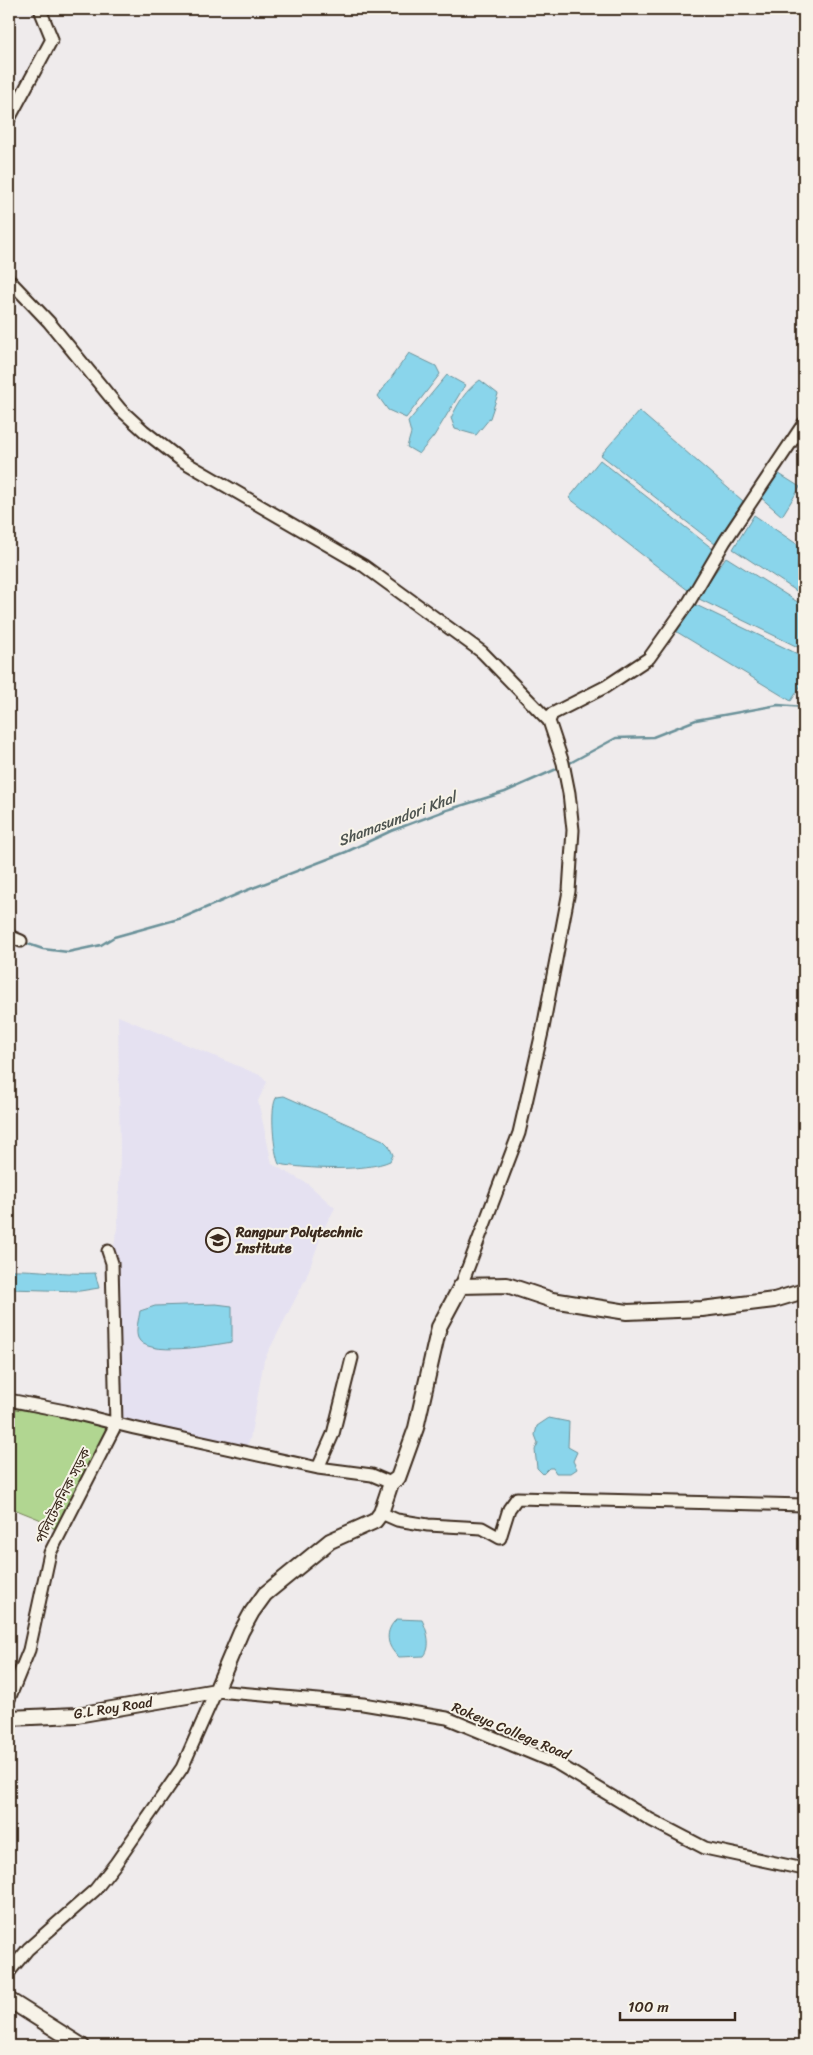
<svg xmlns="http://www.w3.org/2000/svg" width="813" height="2055" font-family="Sriracha,'Noto Sans Bengali',sans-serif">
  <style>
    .built { fill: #e5e1f1 }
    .green { fill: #b1d691; stroke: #768058 }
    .water { fill: #8ad5eb; stroke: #6a9199 }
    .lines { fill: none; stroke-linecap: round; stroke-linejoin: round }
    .stream { stroke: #6a9199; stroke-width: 2.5 }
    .minor-casing { stroke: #3b2a1e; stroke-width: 15 }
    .major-casing { stroke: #3b2a1e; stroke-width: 18 }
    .minor { stroke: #f7f3e8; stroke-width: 11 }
    .major { stroke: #f7f3e8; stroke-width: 14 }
    .labels { text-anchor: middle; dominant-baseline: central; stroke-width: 4; stroke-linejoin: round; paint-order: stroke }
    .poi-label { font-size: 14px; font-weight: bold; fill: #3b2a1e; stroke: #f7f3e8; text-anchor: start }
    .street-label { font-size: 14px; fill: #3b2a1e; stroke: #f7f3e8 }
    .water-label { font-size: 15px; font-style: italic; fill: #4f5551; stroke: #f7f3e8 }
  </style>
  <rect width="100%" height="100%" fill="#efebec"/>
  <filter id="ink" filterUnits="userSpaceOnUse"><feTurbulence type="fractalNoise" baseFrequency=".02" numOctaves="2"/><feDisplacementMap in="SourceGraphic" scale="10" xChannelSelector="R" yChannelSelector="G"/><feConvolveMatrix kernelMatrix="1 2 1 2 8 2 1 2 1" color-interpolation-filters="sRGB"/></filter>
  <g filter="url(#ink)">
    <path class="built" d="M118,1016L262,1076L267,1082L258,1101L272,1164L308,1184L335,1208L324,1228L306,1278L264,1360L250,1439L245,1449L114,1420L113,1252L118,1223L120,1153Z"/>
    <path class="green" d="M9,1408L57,1415L120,1432L58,1531L39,1519L9,1507Z"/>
    <path class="water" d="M409,353L436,366L440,374L406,418L388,410L378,396Z
      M447,375L465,385L434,436L419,454L407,447L411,433L408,422Z
      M480,380L498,394L490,418L476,435L455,429L451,418C459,402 465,391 480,380Z
      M639,411L743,501L715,544L601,455Z
      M600,460L713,549L689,591L569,498Z
      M776,472L800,487L782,516L759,496Z
      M754,515L804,549V596L733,549Z
      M726,557L804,606V650L697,598Z
      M694,604L804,657V681L791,701L677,632Z
      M284,1096L383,1140L389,1146L393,1155L390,1161C366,1172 305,1169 279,1164C274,1154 269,1105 277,1097Z
      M9,1270C38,1269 66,1275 95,1273L99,1288L80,1291L9,1289Z
      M216,1304L232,1306V1342C214,1345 146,1358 138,1338C135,1330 139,1319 140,1311L155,1306Z
      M549,1418L569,1422L568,1447L577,1452L573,1461L577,1469L571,1473H556L553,1468H549L543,1474L537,1468L535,1450L538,1443L535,1435L537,1426Z
      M397,1619L422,1620C427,1630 432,1647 424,1656L399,1657C386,1647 384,1630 397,1619Z"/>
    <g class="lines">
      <path class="stream" d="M568,764L616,738L653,737L696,720L778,705L804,707
        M9,923L16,934
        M25,943L43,949L68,952L101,945L114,937L182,918L245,891L346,852L391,831L444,811L505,792L561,767"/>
      <defs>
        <path id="minor" d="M9,119L52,39L41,12L42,9
          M9,280L49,322L120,409L144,431L181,460L364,566L482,652L549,721L563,763L569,793L573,830L569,891L543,1028L519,1133L461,1286
          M549,721L552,714L605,687L649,658L689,602L725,541L804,423
          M9,936L21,941
          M9,1400L65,1411L134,1428L318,1468L372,1475L391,1483
          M318,1468L333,1434L352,1358
          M381,1513L397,1520L428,1525L482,1528L500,1538L509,1509L517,1498L804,1505
          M9,1699L29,1650L50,1553L116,1424L112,1263L108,1251
          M9,1972L28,1949L95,1890L116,1863L182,1768L216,1691L363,1704L447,1718L558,1764L651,1820L705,1848L804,1869"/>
        <path id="major" d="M9,1718L77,1715L216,1691L241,1632L252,1612L265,1594L330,1541L375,1521L381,1513L391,1483L398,1478L416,1428L439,1327L461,1286L507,1285L552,1300L627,1312L702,1309L774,1300L804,1291
          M9,2000L82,2046"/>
      </defs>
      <use href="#minor" class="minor-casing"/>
      <use href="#major" class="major-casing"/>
      <use href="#minor" class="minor"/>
      <use href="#major" class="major"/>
    </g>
  </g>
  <defs>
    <symbol id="university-ring" viewBox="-11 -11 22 22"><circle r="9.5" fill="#f7f3e8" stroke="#3b2a1e" stroke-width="1.5"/><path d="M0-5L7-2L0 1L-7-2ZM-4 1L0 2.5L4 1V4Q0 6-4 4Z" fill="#3b2a1e"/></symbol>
  </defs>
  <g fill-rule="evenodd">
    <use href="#university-ring" x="204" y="1226" width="28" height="28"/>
  </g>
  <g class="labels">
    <g class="poi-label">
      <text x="236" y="1232">Rangpur Polytechnic<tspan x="236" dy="16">Institute</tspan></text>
    </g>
    <g class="street-label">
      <text transform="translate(63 1496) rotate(-63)">পলিটেকনিক সড়ক</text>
      <text transform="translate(113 1708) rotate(-9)">G.L Roy Road</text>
      <text transform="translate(511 1731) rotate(23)">Rokeya College Road</text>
    </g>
    <g class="water-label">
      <text transform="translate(397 819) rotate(-21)">Shamasundori Khal</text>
    </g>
  </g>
  <rect width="813" height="2055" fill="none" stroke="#f7f3e8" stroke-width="30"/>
  <rect x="15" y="15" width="783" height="2025" fill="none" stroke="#3b2a1e" stroke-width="2" filter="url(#ink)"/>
  <path d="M620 2012v8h115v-8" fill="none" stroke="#3b2a1e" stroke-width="2.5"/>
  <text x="628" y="2012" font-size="15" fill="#3b2a1e" stroke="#f7f3e8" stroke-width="4" paint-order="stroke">100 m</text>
</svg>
